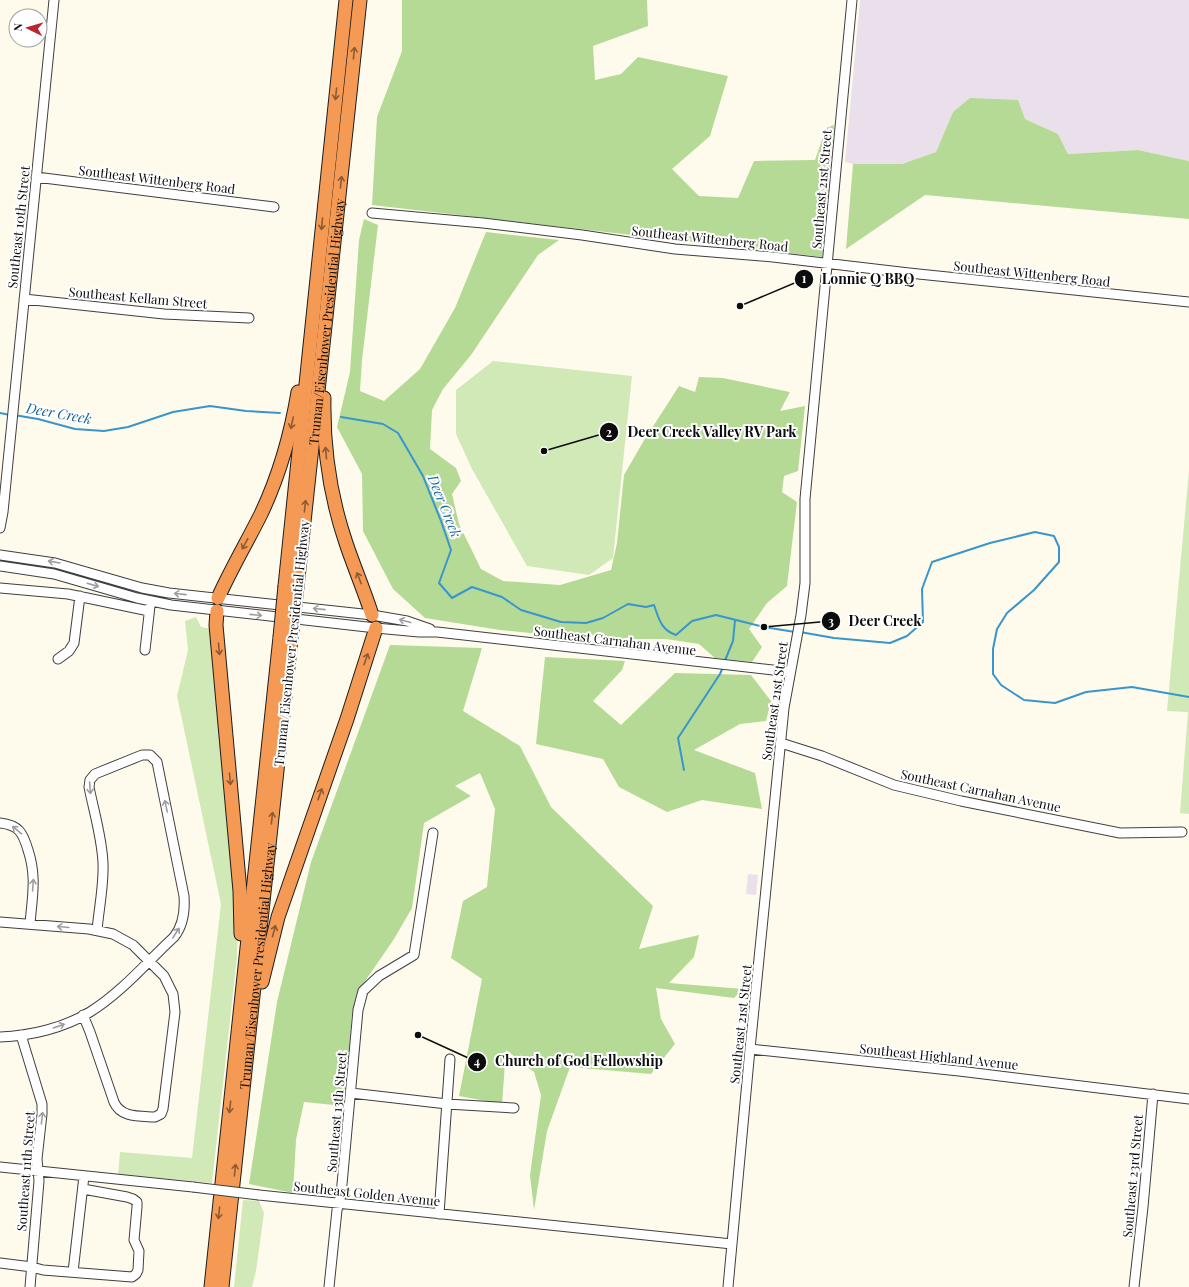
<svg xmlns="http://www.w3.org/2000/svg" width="1189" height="1287" font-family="'Playfair Display',serif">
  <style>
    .industrial { fill: #eae0eb }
    .green { fill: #d1e9b6 }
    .forest { fill: #b5da95 }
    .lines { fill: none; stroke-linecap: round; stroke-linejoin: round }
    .stream { stroke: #3895cd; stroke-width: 2 }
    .minor-casing { stroke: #3f3f3f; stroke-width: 11 }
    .highway-casing { stroke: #1d1d1d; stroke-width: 15 }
    .minor { stroke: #fff; stroke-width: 9 }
    .highway { stroke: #f49a54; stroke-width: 13 }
    .minor-bridge-casing { stroke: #3f3f3f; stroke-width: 11; stroke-linecap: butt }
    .highway-bridge-casing { stroke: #1d1d1d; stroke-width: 15; stroke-linecap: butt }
    .minor-bridge { stroke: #fff; stroke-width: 9 }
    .highway-bridge { stroke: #f49a54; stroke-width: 13 }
    .oneway { stroke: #8c5a34 }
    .oneway2 { stroke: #9e9e9e }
    .labels { text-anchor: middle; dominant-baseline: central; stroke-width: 4; stroke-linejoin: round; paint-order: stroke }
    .street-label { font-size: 13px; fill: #0c0c0c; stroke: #fff }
    .water-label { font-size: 14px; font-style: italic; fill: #16659e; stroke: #fff }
    .leader { fill: none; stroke: #0c0c0c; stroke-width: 1.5 }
    .callout-dot { fill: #0c0c0c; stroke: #fff; stroke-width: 1.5 }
    .mark-label { font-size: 12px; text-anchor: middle; font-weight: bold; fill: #fff }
    .callout-label { font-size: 14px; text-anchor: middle; font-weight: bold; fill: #0c0c0c; stroke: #fff; stroke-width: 4; stroke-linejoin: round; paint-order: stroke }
  </style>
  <rect width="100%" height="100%" fill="#fffbec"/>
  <path class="industrial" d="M860,0H1189V161L1138,150L1068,154L1058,134L1025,119L953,112L936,152L902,164H853L845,162Z
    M748,874L758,875L756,895L746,894Z"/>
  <path class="green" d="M493,361L632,376L613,558L589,575L527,566L472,469L456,434V390Z
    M1189,470V814L1180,813L1188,712L1167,711Z
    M196,617L201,627L212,629L238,923L237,957L212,1183L118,1174L120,1152L192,1158L221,904L177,696L188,650L185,621Z
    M243,1200L259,1201L264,1213L256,1271L252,1287H234Z"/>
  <path class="forest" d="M402,0H647L648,26L593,46L595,80L621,74L638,57L728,76L710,136L672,169L699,196L738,198L754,161L815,160L826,128L834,125L822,257L372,205L377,117L402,51Z
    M970,98L1018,100L1025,119L1058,134L1068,154L1138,150L1189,161V219L925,195L846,249L853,164H902L936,152L953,112Z
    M364,219L378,225L362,360L360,391L384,401L420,369L455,308L486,232L559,240L538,255L471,355L443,389L432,410L430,449L456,468L461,481L452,494L459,524L481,569L503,581L560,585L611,570L617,543L624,475L643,442L679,386L695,392L699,377L723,378L790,392L780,411L805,406L798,471L784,476L782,492L797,502L787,586L767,603L749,629L762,647L752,662L715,658L699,644L666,639H631L561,636L500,630L425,618L393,589L363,531L362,474L337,427L350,372L359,240Z
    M390,645L482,648L463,711L520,746L551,807L653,906L639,949L699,935L694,957L669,983L743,989L734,998L656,988L661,1019L675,1044L651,1074L570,1067L547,1131L534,1210L530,1175L541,1095L534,1072L506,1050L502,1104L459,1096L482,979L451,958L463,901L487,887L495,809L480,773L455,786L471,796L424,823L412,908L394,939L357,993L352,1014L344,1106L304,1102L296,1140L293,1193L249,1184L277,1002L311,862Z
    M545,657L625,661L622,670L593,701L621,725L675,673L751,675L771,701L766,721L740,724L694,750L755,773L762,809L702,800L667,812L619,787L603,759L536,744Z"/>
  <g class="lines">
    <path class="stream" d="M0,413L10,415
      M14,415L38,419L75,429L104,431L128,427L173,412L210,406L246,411L280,413
      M341,417L383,424L398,433L423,476L441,521L451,550L439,583L452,598L472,587L502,597L521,610L561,622L586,623L603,618L628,604L646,607L654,605C659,619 661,630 676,635L692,621L716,615L764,627L795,632
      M800,632L834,638L890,643L907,636L923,622L922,589L932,562L990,543L1035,532L1054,536L1059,547V562L1034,590L1007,613L997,629L993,649V674L1001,685L1024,700L1055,703L1086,692L1132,687L1189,697
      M724,663L733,641L735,620
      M684,770L678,738L720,674L723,667"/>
    <defs>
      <path id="minor" d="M36,177L274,207
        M372,213L483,223L582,235L675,249L773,257L909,273L1189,302
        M24,299L164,314L249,318
        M0,528L3,512L54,0
        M0,555L55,563L142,588L169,593L372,615L407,621L430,629
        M0,566L54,574L137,598L171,605L376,628L419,632H437L790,672
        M0,588L68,594L149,611
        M145,650L150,606
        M58,659L69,651L74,643L80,596
        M781,743L822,756L894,785L961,801L1120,833L1182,832
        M0,823C19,825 23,833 28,850C37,877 32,898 30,924
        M0,922L89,929L113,934L133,945L164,976L173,994L175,1012L163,1109L161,1114L155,1117C139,1116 121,1118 114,1102L90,1032L83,1015
        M21,1035L42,1104V1114L37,1159L39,1181L30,1287
        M0,1037C30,1036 64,1028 90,1012C122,992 147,962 174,937C183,926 185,910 184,896L157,762L150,755H142L95,774L90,780L89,787C94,812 102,838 103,863C104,885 99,908 97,930
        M750,1049L959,1071L1189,1099
        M351,1093L447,1104L514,1108
        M0,1167L193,1187
        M259,1195L732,1244
        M439,1214L450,1059
        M0,1263L32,1267L43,1270L132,1277L136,1274L138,1270L139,1251L134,1240L137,1207V1202L133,1199L127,1197L83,1189
        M73,1272L84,1176
        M329,1287L337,1210L341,1195L358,1010L363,991L379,976L414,955L433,833
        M728,1287L750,1049L784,708L801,615L805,583V499L852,0
        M1134,1287L1143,1207L1153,1094"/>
      <g id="highway">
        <path d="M324,398C323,447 330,496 346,543C354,567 364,590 372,615"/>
        <path d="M285,586L346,0"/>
        <path id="s1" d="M297,587L360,0"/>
        <path d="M218,598C231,569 247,542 261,514C279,476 291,434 298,392"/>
        <path d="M217,611L216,625L240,891L241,934"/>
        <path d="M262,982L278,917L347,719L376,628"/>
        <path d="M211,1287L280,637"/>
        <path id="s2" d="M222,1287L291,639"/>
      </g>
    </defs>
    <use href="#minor" class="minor-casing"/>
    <use href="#highway" class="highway-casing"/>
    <use href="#minor" class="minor"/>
    <use href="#highway" class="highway"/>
    <defs>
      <path id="minor-bridge" d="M193,1187L259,1195"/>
      <path id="highway-bridge" d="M280,637L285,586
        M291,639L297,587"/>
    </defs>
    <use href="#minor-bridge" class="minor-bridge-casing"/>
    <use href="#highway-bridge" class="highway-bridge-casing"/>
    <use href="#minor-bridge" class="minor-bridge"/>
    <use href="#highway-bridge" class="highway-bridge"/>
  </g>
  <defs><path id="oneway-shaft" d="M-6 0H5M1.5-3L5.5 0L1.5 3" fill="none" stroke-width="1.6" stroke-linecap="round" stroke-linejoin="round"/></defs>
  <g class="oneway">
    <use href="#oneway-shaft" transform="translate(354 53) rotate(-84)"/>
    <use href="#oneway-shaft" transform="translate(336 94) rotate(96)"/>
    <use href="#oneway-shaft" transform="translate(341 182) rotate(-84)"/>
    <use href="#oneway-shaft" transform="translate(322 224) rotate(95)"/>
    <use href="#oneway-shaft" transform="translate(292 423) rotate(102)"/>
    <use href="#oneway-shaft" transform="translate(326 453) rotate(-95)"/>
    <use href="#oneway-shaft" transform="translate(305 506) rotate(-84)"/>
    <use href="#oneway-shaft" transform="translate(245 544) rotate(118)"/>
    <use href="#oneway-shaft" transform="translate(359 578) rotate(-111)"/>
    <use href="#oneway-shaft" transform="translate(219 649) rotate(85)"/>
    <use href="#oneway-shaft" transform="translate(366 659) rotate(-71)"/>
    <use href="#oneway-shaft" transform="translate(230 779) rotate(85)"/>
    <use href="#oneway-shaft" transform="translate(320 794) rotate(-71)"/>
    <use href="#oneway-shaft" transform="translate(272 818) rotate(-84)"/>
    <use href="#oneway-shaft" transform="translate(274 931) rotate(-75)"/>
    <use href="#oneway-shaft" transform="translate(230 1107) rotate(96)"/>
    <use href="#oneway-shaft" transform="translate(235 1170) rotate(-84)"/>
    <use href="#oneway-shaft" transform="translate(219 1213) rotate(96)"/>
  </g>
  <g class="oneway2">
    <use href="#oneway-shaft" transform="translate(54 562) rotate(-170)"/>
    <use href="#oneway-shaft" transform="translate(93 585) rotate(16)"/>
    <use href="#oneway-shaft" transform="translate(180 594) rotate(-174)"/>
    <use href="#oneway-shaft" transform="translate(319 609) rotate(-174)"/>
    <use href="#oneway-shaft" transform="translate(256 615) rotate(6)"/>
    <use href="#oneway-shaft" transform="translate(405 621) rotate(-165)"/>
    <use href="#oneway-shaft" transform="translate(90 788) rotate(86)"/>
    <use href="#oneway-shaft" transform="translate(166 806) rotate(-102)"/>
    <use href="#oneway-shaft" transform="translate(17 830) rotate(-141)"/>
    <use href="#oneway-shaft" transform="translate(33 885) rotate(-86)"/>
    <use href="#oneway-shaft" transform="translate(63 927) rotate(-175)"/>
    <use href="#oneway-shaft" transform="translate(176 933) rotate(-57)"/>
    <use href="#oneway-shaft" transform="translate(59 1026) rotate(-19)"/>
    <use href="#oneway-shaft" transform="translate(42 1118) rotate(-84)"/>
  </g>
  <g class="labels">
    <g class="street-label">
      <text transform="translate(157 179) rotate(7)">Southeast Wittenberg Road</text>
      <text transform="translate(821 189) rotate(-85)">Southeast 21st Street</text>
      <text transform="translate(18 227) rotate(-84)">Southeast 10th Street</text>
      <text transform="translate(710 238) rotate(6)">Southeast Wittenberg Road</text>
      <text transform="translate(1032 273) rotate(6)">Southeast Wittenberg Road</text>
      <text transform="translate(138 297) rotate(5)">Southeast Kellam Street</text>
      <text stroke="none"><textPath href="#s1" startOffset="267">Truman/Eisenhower Presidential Highway</textPath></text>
      <text transform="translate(615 640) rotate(7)">Southeast Carnahan Avenue</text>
      <text transform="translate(291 643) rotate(-84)">Truman/Eisenhower Presidential Highway</text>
      <text transform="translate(774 701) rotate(-82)">Southeast 21st Street</text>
      <text transform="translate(981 790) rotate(12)">Southeast Carnahan Avenue</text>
      <text stroke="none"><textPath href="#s2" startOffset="323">Truman/Eisenhower Presidential Highway</textPath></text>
      <text transform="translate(740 1024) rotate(-84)">Southeast 21st Street</text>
      <text transform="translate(939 1056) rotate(6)">Southeast Highland Avenue</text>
      <text transform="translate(336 1112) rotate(-85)">Southeast 13th Street</text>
      <text transform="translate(25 1171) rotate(-86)">Southeast 11th Street</text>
      <text transform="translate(1132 1176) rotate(-85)">Southeast 23rd Street</text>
      <text transform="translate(367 1193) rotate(6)">Southeast Golden Avenue</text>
    </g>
    <g class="water-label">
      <text transform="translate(59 413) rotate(10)">Deer Creek</text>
      <text transform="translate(445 506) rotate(68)">Deer Creek</text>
    </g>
  </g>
  <path class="leader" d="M740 306L804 279M544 451L609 432M764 627L831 621M418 1035L477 1062"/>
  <g class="callout-dot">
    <circle cx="740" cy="306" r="4"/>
    <circle cx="544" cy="451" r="4"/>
    <circle cx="764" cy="627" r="4"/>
    <circle cx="418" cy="1035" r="4"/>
    <circle cx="804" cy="279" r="10"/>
    <circle cx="609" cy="432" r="10"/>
    <circle cx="831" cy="621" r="10"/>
    <circle cx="477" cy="1062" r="10"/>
  </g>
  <g class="mark-label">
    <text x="804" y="283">1</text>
    <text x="609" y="437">2</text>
    <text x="831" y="626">3</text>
    <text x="477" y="1066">4</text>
  </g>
  <g class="callout-label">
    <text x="868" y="284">Lonnie Q BBQ</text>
    <text x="712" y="437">Deer Creek Valley RV Park</text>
    <text x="885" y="626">Deer Creek</text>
    <text x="579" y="1066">Church of God Fellowship</text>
  </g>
  <g transform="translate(28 28) rotate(275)"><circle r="19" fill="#ffffff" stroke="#9e9e9e"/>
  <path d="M0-3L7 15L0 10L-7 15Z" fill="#bc252f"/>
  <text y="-6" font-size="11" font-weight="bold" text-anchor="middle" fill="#0c0c0c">N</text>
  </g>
</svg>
